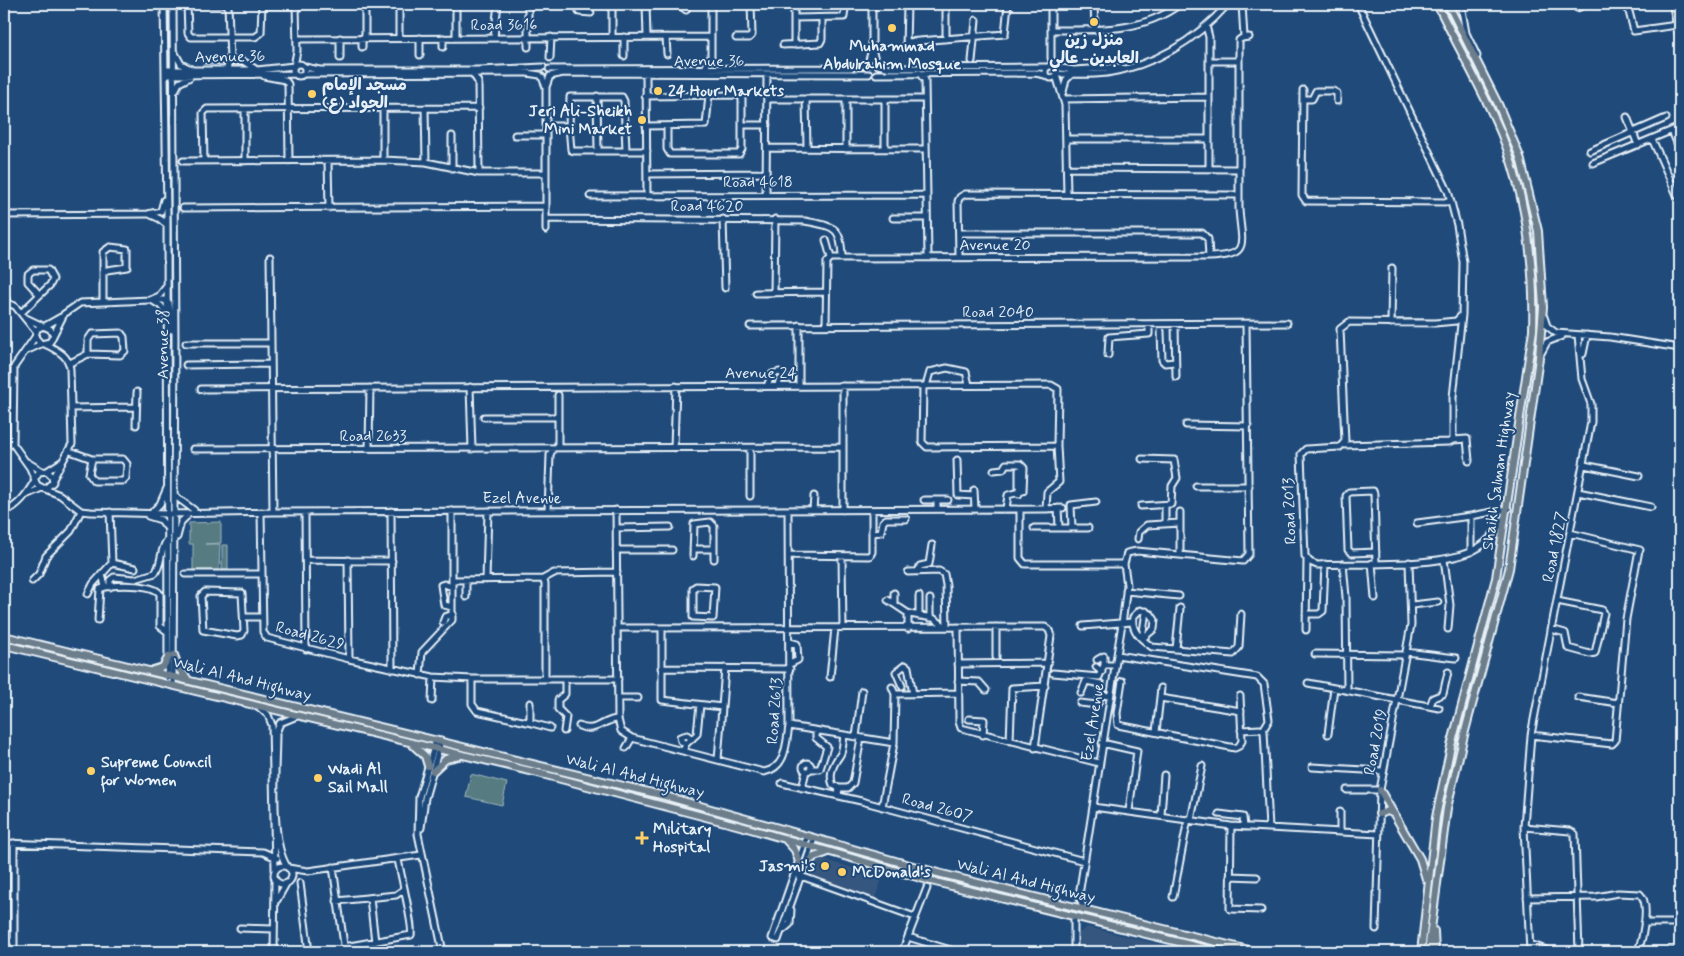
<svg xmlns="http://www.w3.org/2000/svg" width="1684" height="956" font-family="Mynerve,'Playpen Sans Arabic',sans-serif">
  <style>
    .built { fill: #36577e }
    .green { fill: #577b81; stroke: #a0b6bc }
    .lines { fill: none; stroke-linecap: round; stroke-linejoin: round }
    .minor-casing { stroke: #e8f1f8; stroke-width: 9 }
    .major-casing { stroke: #e8f1f8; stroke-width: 10 }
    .minor { stroke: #1f4a7a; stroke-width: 5 }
    .major { stroke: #6c7d8b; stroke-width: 6 }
    .poi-dot { fill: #ffd166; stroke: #1f4a7a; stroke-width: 2 }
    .labels { text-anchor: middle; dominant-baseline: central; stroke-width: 4; stroke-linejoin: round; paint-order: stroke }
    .street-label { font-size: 16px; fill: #e8f1f8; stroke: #1f4a7a }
    .poi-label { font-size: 16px; font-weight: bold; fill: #e8f1f8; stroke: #1f4a7a; text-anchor: start }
  </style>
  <rect width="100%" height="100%" fill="#1f4a7a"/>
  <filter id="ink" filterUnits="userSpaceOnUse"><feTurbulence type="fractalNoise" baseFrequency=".02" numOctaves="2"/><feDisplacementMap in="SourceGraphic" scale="10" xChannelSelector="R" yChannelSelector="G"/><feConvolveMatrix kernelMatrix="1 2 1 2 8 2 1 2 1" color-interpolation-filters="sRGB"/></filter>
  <g filter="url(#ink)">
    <path class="built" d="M816,858L883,876L873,904L805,882L810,864Z
      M1087,927L1192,952H1082L1075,945V936Z"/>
    <path class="green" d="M221,522V543L205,544H220L219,570H193V544H189V523Z
      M222,545H228V570H222Z
      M471,774L507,783L502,805L466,797Z"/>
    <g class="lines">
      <defs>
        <path id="minor" d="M164,4L167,214L168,678
          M173,4L175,340L173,685
          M187,4L188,33L191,37H255L261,33L262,4
          M187,4H228
          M456,4V38
          M578,4L579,12L591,13
          M612,4V37
          M646,4L647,37
          M678,4L686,10
          M872,4V49L876,63
          M1051,4V58L1054,66
          M1094,4L1095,30
          M1242,4L1244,37
          M1461,4L1466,33L1477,56
          M1627,4L1634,31L1677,25
          M262,5L330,4
          M1577,8L1587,4
          M794,18L844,17L845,9
          M1206,26L1209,37V169
          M1051,30C1096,30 1142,33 1180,4
          M494,37L498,4
          M666,37L667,54
          M340,38V58
          M362,38V47
          M365,38V4
          M399,38V4
          M443,38V47
          M736,38H749L752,35L751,4
          M297,39L711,37
          M946,39V4
          M907,42L1005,34L1008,4
          M783,45L820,43L822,39V18
          M794,45V4
          M528,47V7L530,4
          M906,48L907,4
          M175,53L181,64L191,69
          M420,55V38
          M624,56V37
          M550,58L551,37
          M205,60L243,61L257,70
          M972,61L976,20
          M1209,61H1239
          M293 70a6 6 0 1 1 12 0a6 6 0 1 1-12 0Z
          M878,65L891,68L1046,67
          M1045 72a6 6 0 1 1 12 0a6 6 0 1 1-12 0Z
          M305,67L320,70H479L543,67
          M1055,67L1074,70L1120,67
          M705,68L711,56V4
          M549,69L850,68L868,64L872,49
          M165,70H257L294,66L297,51L296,4
          M226,70L230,61L228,4
          M646,73L647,196
          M919,73L925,80L928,256
          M304,74L527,73L540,75
          M473,74L478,82L479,173
          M876,74L1035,73L1045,75
          M1056,74C1073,74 1090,75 1107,73C1156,65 1195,41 1228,4
          M166,75L294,74
          M1056,75L1065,105L1067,194
          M264,76L285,80L288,84L289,161
          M542,77L546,87V230
          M546,87L550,76L563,73L869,74
          M1303,90L1302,195L1306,201L1451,202
          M175,91L179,83L190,77
          M1063,92L1066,80L1072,74
          M597,96L598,151
          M645,96L738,95L742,98V149L739,154H670L667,149V126
          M768,99H925
          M806,99L807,148
          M846,99V149
          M885,99V148
          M1064,99L1209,97
          M1303,99H1312L1316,91H1333L1337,93V101
          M383,108V160
          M425,108L426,162
          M1627,117L1638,145
          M742,125H767
          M546,126H569
          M646,126L706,125L709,95
          M1672,131L1680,150
          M515,135H546
          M1066,139H1209
          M1652,139L1677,195L1680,198
          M767,148L926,149
          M626,151L624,101L622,97H570L569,126L571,150L574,151C598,151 622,151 647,151
          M1590,151L1666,118
          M183,161L383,160L426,162L479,173H546
          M204,161L203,113L207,109L479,108
          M245,161V109
          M328,161L329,208
          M1593,163L1680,127
          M452,168V136
          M1066,168L1239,169
          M647,174L766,173
          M766,194L767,74
          M590,196L927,195
          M183,208L546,206
          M4,215L148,214L161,211L164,200
          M151,215L160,219L167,225
          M893,218H927
          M546,219L805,221C835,227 841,226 842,258
          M723,219L725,288
          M959,233H1202L1208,239L1209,257
          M826,240L831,258
          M270,257L273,512
          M959,257L958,201L960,197L965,194L1239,195
          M4,293L7,302
          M756,293L826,292
          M774,293L775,219
          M153,300H164L169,303L172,330
          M103,301V252L110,247L127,249V267L107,270L103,273
          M153,301L161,306L166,314
          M4,302L15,306L36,332
          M21,313L50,285L53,279L48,270H33L28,274V282L39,294
          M1462,315L1456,321L1435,323L1349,322L1340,329L1345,441L1340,447L1306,449L1301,454L1305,556L1310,562L1317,565C1356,563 1443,568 1476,549C1489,542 1497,531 1504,518
          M1544,317L1547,326L1556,333L1610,337L1680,348
          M26,318L43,326
          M1391,323L1392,268
          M1175,324L1176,377
          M826,325L827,262L831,258L1209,257C1252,256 1241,243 1239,209V40L1242,38L1249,37
          M45,326L61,317
          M750,326L1287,323
          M1161,331L1162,360L1165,363L1175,362
          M53,333L50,329L43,326L37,329L35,337L41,344L50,342L64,314L80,303L150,300L159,296L166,287
          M35,337L14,367L13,444L30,468L37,485L45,489L53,482L52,476L47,471L39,472L35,478
          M186,343H271
          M45,344C56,350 69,355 70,369L72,444L53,479
          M26,351L41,344
          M1583,354L1587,335
          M1108,355L1109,337L1149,334V324
          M1540,355L1547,342L1562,336
          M70,363L88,354L120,355L125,351L124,337L121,333L92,334L88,340V354
          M186,365L271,364
          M767,386L772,374L779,372L785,376L779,381L778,386
          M799,386V325
          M843,386V510
          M926,386L930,372L947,368L966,372L969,385
          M470,387L472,449
          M201,389L1051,385L1058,389L1057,446L927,447L922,442L923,386
          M71,408L136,407
          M484,417H558
          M136,425L137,392
          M1186,425L1248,426
          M1453,440L1467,439L1469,461
          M1344,445L1449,442L1453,440V397L1462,315L1463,262L1457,225L1448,191L1358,4
          M558,447V395
          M369,448L370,388
          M674,448L676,386
          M750,448V496
          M193,449L843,447
          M70,451L92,459H123L127,464L126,478L123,481H94L89,474L92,459
          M957,460L958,495L974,496
          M27,462L42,471
          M1584,465L1639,476
          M994,470L1003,469L1006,464H1020L1024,468L1023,491L1008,495L1006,509
          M47,471L61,462
          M1196,486H1249
          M45,489L60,495L81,511L91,512L168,514L273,512L1043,509H1046L1047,492L1059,482L1057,446
          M974,490L975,509
          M1578,492L1651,507
          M1019,494V470
          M26,495L42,488
          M175,496L194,510
          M924,500H937V509
          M937,500H948
          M1141,506L1171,504L1172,486L1177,478L1174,460L1142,459
          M1165,506V524
          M1058,508L1059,527
          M1046,509L1063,508
          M616,510L618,719L621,731L632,738L764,772C786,768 786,745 789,726L788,510
          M813,510L814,496
          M1020,510V558L1025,564H1124
          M153,511L160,504L167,488
          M391,511L392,669
          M548,511L550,455L553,448
          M4,512C19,506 27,494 35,480
          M261,512L263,632L267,638L349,659L433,677L472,679H618
          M305,512L306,649
          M148,516L161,520L167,528
          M1471,516V552
          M1417,523L1471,516L1508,509
          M616,528L670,527
          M1034,528H1088
          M1072,528L1071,505L1096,502
          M872,533L881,532L883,522L886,519H906
          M1570,533L1640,550
          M177,537L181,522L189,514
          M1138,539L1139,532L1147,525L1180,523
          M693,549H714
          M616,550H672
          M1376,552L1352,553L1348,550L1346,496L1349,492L1373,491L1374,494L1376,563
          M790,555L870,556L872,552V510
          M1180,555V512
          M693,556L694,524L710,522L714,526V559
          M842,557L843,628
          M1444,559L1450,605L1448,629
          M306,560L392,561
          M348,560L349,659
          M112,563L135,568
          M1372,563L1375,598
          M1343,564L1346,597L1347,690
          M908,572L939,571L944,574L946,585L947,627
          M918,572L920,566L929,564L932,545
          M102,573L105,587
          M185,574H262
          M543,579L554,573L617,572
          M452,580L543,579L545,584V679
          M466,580V597
          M486,580L488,511
          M32,581L39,574L46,556L71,531L81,511
          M696,586L715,587L713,618L693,617V588Z
          M110,587V580L114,577L135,579L155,573C163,563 159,549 168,539
          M452,587L444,584L441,585L444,605L452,607
          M1126,591L1179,596
          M205,592L242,593L244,631L242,635L237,636L203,630L201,596Z
          M894,593V604
          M88,594L93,584L112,563L110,512
          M930,599V618
          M888,600L909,614L933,618L946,627
          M1412,605L1438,602
          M1306,614H1319L1323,611L1325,564
          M919,616V596
          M244,617H262
          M98,620L100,589C111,584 153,583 160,594V626L168,632
          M443,622L445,617L453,614
          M1083,626L1132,622
          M958,627L959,722L961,728L1099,763
          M617,628L1045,627L1049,630L1051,636L1035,748
          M662,628V700L722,707
          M908,629V613
          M1551,629L1565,633L1568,648L1590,654L1595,653L1604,613L1602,610L1557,601
          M1306,630L1307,559
          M1142,639L1154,629L1155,620L1151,614L1140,610L1133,617C1131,631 1141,639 1152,647L1233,654L1239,647L1241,614
          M1142,639L1146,611
          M1176,649L1180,608
          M1406,652L1456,658
          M1315,654L1405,655
          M1117,655L1257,677L1264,684L1269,720L1263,730
          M996,657V627
          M1097,660L1104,656V665H1115
          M790,664L798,660L797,644L790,642
          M958,664L1048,663
          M1096,667L1102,672
          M661,668L790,669
          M1053,673L1099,677L1104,665
          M420,675L422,652L452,620V511
          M830,677L835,628
          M472,679V704L477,711L527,722L530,719V703
          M958,681L979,682L986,690
          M1122,681L1117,713L1118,725L1235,748L1239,746L1242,741L1240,696
          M1308,683L1439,708
          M902,686L896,672L905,665L908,667L913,694
          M4,688V696
          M1081,693L1086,681L1101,684V695L1110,696
          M895,694L958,693
          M1578,697L1618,703
          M618,698H638
          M1160,698L1241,711
          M432,701L433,677
          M1080,703L1097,705L1101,695
          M1430,706L1433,698L1443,694L1448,672
          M260,708L268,715L272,725L275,870
          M297,716L280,723L276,733C276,766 269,842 288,868L308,871L421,855
          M969,719L984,720L983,735
          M528,722L550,728
          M579,726C596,734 603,719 618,719
          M789,726L894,743
          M1241,730L1260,729L1264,731L1269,828
          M564,731L566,717L558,709V700L565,694V679
          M1156,732L1161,688
          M1328,734L1334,688
          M1531,735L1612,744L1615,741L1626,619L1639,550
          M856,737L862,691
          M436,740L419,797L418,834L443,952
          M1010,741L1012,688L1045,686
          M1102,743L1137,751L1129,811
          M686,744L681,741L680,737L687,735L692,739
          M626,748L632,738
          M683,751L686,744L697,734L700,705
          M718,760L725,668
          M803 767a4 4 0 1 1 8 0a4 4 0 1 1-8 0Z
          M1312,767L1382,771
          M810,769H820L827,747L816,738V731
          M782,783L861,801L1084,861
          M802,788L806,771
          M839,788L833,785C828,774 834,763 840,755C843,751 843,741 844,735
          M1347,790H1380
          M838,796L839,788H848L853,783L861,738
          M882,807L894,743L895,694L892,687
          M1093,807L1231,826L1378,834
          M1219,814L1243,817L1244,827
          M1161,815L1164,775
          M1191,820L1202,766
          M1231,826L1230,909L1261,910
          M1524,827L1570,831L1575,834L1579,952
          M421,828L425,798L441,741
          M1340,832V812
          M807,837L772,938L778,940L814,839
          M4,843L263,852L277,858
          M14,843V952
          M274 875a9 9 0 1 1 18 0a9 9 0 1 1-18 0Z
          M333,867L345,952
          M798,875L915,917
          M1230,876L1257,877
          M300,883L309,952
          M1173,897L1188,819
          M370,898L375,942
          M1527,898L1596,897L1618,893L1640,894C1651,904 1642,940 1638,952
          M277,900L286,884
          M337,901L396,895L403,890
          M1084,910L1079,895L1123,617L1127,585L1124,564L1127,553L1137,551L1243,561L1249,554L1246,324
          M1074,916V952
          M1644,923H1680
          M240,928L274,929
          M1376,929L1380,790L1411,625L1409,562
          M783,930L790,924L791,910
          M908,937L957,952
          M4,941H14
          M1530,944L1551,952
          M344,947L411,935C414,928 400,872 398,859
          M274,952L275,880
          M902,952L927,888
          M928,952L932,944
          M1530,952L1524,827L1531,735L1591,422V404L1582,379L1578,335
          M1638,952H1680"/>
        <path id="major" d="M1673,4L1680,40
          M4,636L665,796L938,873L1257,952
          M4,645L534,772L744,827L931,881L1219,952
          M174,655L179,669L187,678
          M153,670L163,667L169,656
          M413,745L425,756L428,766
          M433,771L446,759L459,756
          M1380,790L1420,859L1426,879
          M1379,814L1388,811L1394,814
          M786,840L795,850L799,862
          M804,866L814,857L826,853
          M1434,931L1435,952
          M1421,952L1436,817L1451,746L1496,578L1533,330C1535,263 1526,196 1501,133C1482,89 1458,47 1437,4
          M1428,952L1447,808L1465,731L1509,569L1539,358L1543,307L1538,231L1520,157L1498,104L1448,4"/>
      </defs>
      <use href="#minor" class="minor-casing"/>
      <use href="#major" class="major-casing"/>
      <use href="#minor" class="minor"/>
      <use href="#major" class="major"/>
    </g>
  </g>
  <g class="poi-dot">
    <circle cx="1094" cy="22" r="5"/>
    <circle cx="892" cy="28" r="5"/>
    <circle cx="658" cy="91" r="5"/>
    <circle cx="312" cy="94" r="5"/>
    <circle cx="642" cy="120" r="5"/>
    <circle cx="91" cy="771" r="5"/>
    <circle cx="318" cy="778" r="5"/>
    <path d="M639.5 830.5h5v5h5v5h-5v5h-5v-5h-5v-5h5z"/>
    <circle cx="825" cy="866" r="5"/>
    <circle cx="842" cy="872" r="5"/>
  </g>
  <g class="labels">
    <g class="street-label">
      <text x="504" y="25">Road 3616</text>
      <text transform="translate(230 57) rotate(-1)">Avenue 36</text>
      <text x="709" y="61">Avenue 36</text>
      <text x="758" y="182">Road 4618</text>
      <text x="707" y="206">Road 4620</text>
      <text x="995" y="245">Avenue 20</text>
      <text x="998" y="312">Road 2040</text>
      <text transform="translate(163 344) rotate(-90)">Avenue 38</text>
      <text x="761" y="373">Avenue 24</text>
      <text x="373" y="436">Road 2633</text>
      <text transform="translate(1499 471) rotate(-82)">Shaikh Salman Highway</text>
      <text x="522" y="498">Ezel Avenue</text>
      <text transform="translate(1290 511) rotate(-92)">Road 2013</text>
      <text transform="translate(1555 547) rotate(-79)">Road 1827</text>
      <text transform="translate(310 636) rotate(15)">Road 2629</text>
      <text transform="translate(242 679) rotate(14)">Wali Al Ahd Highway</text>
      <text transform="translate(775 711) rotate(-86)">Road 2613</text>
      <text transform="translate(1093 722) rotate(-81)">Ezel Avenue</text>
      <text transform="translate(1376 742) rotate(-79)">Road 2019</text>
      <text transform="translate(635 776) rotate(14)">Wali Al Ahd Highway</text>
      <text transform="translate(937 808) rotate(15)">Road 2607</text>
      <text transform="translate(1026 881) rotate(14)">Wali Al Ahd Highway</text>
    </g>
    <g class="poi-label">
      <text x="1094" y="40" text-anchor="middle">منزل زين<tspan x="1094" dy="18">العابدين- عالي</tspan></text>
      <text x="892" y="46" text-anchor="middle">Muhammad<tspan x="892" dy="18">Abdulrahim Mosque</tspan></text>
      <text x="322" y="85">مسجد الإمام<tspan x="322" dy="18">الجواد (ع)</tspan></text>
      <text x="668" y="91">24 Hour Markets</text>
      <text x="632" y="111" text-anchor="end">Jeri Ali-Sheikh<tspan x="632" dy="18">Mini Market</tspan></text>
      <text x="101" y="762">Supreme Council<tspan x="101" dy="18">for Women</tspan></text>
      <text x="328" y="769">Wadi Al<tspan x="328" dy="18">Sail Mall</tspan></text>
      <text x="653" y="829">Military<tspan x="653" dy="18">Hospital</tspan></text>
      <text x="815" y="866" text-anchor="end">Jasmi's</text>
      <text x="852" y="872">McDonald's</text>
    </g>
  </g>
  <rect width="1684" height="956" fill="none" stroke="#1f4a7a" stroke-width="20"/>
  <rect x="10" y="10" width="1664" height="936" fill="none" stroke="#e8f1f8" stroke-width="2" filter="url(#ink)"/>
</svg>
